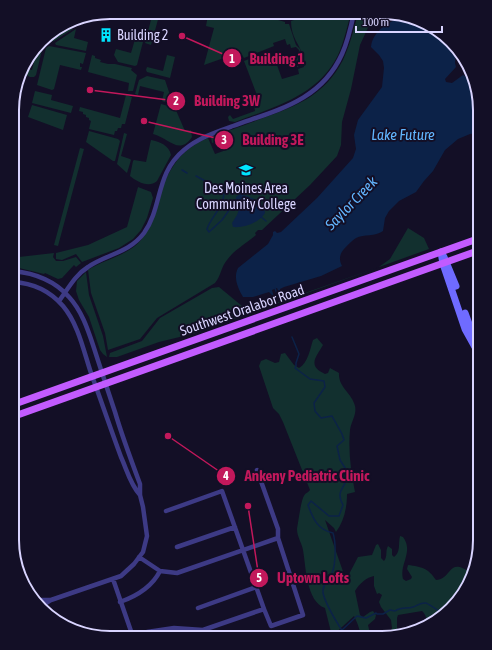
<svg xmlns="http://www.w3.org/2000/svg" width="492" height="650" font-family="'Asap Condensed',sans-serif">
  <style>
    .green { fill: #12302f }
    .water { fill: #0c2248 }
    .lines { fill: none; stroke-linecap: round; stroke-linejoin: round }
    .stream { stroke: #0c2248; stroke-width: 1.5 }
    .street { stroke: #3d3a85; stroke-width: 4.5 }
    .secondary { stroke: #6f6bff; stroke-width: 7 }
    .primary { stroke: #c25bff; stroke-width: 7 }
    .labels { text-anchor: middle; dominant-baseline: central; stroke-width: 4; stroke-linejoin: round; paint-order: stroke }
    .poi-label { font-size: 14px; fill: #d9d4ff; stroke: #130f26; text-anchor: start }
    .street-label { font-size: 14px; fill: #d9d4ff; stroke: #130f26 }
    .water-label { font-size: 15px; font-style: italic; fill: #62b6ff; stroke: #130f26 }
    .rim { fill: none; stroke: #d9d4ff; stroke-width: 2 }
    .leader { fill: none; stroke: #c2185b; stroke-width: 1.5 }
    .callout-dot { fill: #c2185b; stroke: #130f26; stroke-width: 1.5 }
    .mark-label { font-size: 12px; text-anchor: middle; font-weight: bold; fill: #fff }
    .callout-label { font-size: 15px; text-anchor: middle; font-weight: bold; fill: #c2185b; stroke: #130f26; stroke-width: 4; stroke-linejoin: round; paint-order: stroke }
  </style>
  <rect width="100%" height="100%" fill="#130f26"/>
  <path class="green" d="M351,13C347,27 344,42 338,55C318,96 274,107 235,122L229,121L228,117L230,115L233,119L255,111L254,105L260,103L244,61L264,53L268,65L272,66L277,65L282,79L299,74L298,69L304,67L302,60L304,57C299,44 291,37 291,21L297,19L302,14Z
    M358,13H373L371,21L360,45L351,89L342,122L341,145L337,156L310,185L262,230H258L255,233L256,235C247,243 234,250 227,260C221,267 221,276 215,283L157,318L140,339L108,350L105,333L91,293L88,270C104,259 132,255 143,237C147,231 148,223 151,217C164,183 171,153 208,138L215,154L229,149L226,138L212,143L211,137C228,131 246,125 263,118C297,106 325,95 343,60C350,45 354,29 358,13Z
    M208,15H261L285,22V24H289L296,45L300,49L302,57L298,67H297L294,59L298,55L299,50L296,47L291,48L290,44L287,45L285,39L273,43L274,46L244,58L242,55L238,53L204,65L214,28L206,26Z
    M152,16H159L151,45L145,43Z
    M63,26L73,29L54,41L48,42L49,34Z
    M76,29L74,38L88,42L86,51L56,45L55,43Z
    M136,36L144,38L137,65L135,66L118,62L114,55L116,49L131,53Z
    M49,46L86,53L83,64L80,63V67H82L81,70L60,65L54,89L52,90L37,85L46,48Z
    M36,48L42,50L36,75L34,77H30L21,72L23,68L32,70L36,54L34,53Z
    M92,55L95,56V58L101,60L100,62L108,64H115L132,68L131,70L137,75L133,91H128L129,83L88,72Z
    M167,55L175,57L170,78L147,72L146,70L147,67L163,71Z
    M147,76L165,80L170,95L168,103L162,101L164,92L140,86L138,95L135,94L139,80Z
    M35,91L52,95L51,100L73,106L71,113L32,103Z
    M126,95L132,97L125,124H122L121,128H118L117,131H115L114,135L89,129L91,121L89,120V118L86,117V115L83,114V112L79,111L80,107L120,118Z
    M161,104L175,108L185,131L191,130L192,137C179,156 169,138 153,134Z
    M32,105L67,115L63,130L28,117Z
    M89,131L118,139L120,141L115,161H113L86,142Z
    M124,133L127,134L121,156L130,159L131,160L127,173L117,164Z
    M151,140C160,142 169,145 171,155L157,181C149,188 137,182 130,176L133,161L134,160L146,162Z
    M80,148L84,149L58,246L54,245Z
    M138,187L151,192L153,198L147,218L141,230L133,239L119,248L82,262L76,254L62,260L56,259V253L88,245L127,227Z
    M408,228L424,238L429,249L196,333L159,342L117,357H109L110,353L142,341L160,318L212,288L219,287L242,306L247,308L258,307L282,301L379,267L390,259Z
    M54,253L53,257L56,261H63L76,257L81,263L76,267L74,265L62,278L58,279L45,273L44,274L19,268L15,264L16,259L19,257Z
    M86,272L89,295L103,336L107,357L103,354L100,350L89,317L79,300L76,291L77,281Z
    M317,338L323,345C316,357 307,366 325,374L328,373L330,368L339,373C338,387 352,393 355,406C357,415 351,421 350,430C348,451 351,472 355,492L347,494C347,508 344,521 336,532L334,528L325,520L346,580L358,557L372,555L376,545L378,544L381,550V558L384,561C388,556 385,551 388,546L392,549V555L394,557C401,552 398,544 400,536L403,537C414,552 399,564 403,579L406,581L411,579L412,577L407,569L408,565C422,567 428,568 436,580C453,579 447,556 471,573L464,594L431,623H429C426,620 426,614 422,611L398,615L397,618V635L389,636L392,628L391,620L381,607L379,602L382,595L379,593L377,594L374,586V576C367,577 359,584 355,591L360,615L363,617L370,612L373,611L376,615L375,619L368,625L371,638H358L357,636L360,633C360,629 356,620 354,616L330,638H324L331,632L325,608C306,601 306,567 303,550C302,543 297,537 297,529C298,524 301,500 304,496C305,493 308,493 310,490L283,422L279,414L273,408L259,366L261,361L266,359L275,363L279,362L281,354L285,353L294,365L299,368C308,363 310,349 313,340Z"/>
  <path class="water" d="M401,17H406L442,32L456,50L455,63L456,67L445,79L446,82L452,83L463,75L473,80L480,110V133L470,134L458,139L445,150L433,171L424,181L416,192L399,201L389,211L385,218L383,231C375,237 364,234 356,238C351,241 348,245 344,249C339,255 339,260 342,266L321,276L284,287L280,289V295L277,288L272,290L274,297L269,292L253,297H243C238,288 233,278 238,268L268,244L273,235V232L275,231L277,233L281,232L317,198L353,158L356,149L354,135L358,120L382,87L384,68L383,61L379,55L371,47C373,31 387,23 401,17Z
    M240,194C249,196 264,201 265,213C259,223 244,228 233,227L232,223L237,215L241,204L240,201L236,200V197Z"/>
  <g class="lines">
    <path class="stream" d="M182,170L187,173
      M196,176L222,190L224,194C223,208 211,217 207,229L209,232L222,220L237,199
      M260,216L266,221
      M275,288L278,297
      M292,337L299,354L296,363V366L295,368L310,379L324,381L325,387L314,403L315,411L321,418L332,416L342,434L344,440L337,446L340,460L349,474C345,489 335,490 343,505L339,516H329L311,501L308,505C313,519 318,530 333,533C336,542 336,564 332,573C329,580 322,584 323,593C326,606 336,621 343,632L342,638
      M342,630L357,616L366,618L376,613L377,614H383L390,610L395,611C401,607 407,609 413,607C417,606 421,602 426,603C427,603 439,611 442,613"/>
    <path class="street" d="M13,271C34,273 54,280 69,297C82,311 88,330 94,348C101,370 108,391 115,412C122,436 131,460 140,484V495L143,507L147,536L143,552L134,564L121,576L51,600L42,606
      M13,282C32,283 50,291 63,306C79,325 84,353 92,376C102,403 111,430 121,457C127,470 130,484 140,495
      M59,301C68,289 75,275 88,267C107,254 129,253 144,233C163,206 155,174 184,150C198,138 216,132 233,126C277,110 321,101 342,54C348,41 351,27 354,13
      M257,470L278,529V538
      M166,511L222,491L264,609
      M177,547L235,527
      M139,557L160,571L177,573L278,538L303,615L271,626L264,609L203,630L174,628
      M113,579L133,637
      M37,600H51
      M120,602C137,596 152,587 160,571
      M198,608L256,587
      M133,637L147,632L174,628L177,637"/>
    <path class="secondary" d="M441,252L443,264L465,329L480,356
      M444,257L456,286
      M465,313L473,335"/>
    <path class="primary" d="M12,405L480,238
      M12,417L480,250"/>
  </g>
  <defs>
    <symbol id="building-bare" viewBox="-9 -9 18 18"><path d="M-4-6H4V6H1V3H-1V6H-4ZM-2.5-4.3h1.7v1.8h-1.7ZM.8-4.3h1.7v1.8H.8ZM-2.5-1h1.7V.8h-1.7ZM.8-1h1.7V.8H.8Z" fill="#00e5ff" stroke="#130f26" stroke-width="2.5" paint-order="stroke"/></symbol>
    <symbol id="university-bare" viewBox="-9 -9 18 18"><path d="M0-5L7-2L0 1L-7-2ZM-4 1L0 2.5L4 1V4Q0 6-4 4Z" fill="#00e5ff" stroke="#130f26" stroke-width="2.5" paint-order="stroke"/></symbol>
  </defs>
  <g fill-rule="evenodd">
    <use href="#building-bare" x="96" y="25" width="20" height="20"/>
    <use href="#university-bare" x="236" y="160" width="20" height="20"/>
  </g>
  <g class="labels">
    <g class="poi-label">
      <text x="117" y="35">Building 2</text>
      <text x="246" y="188" text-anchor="middle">Des Moines Area<tspan x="246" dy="16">Community College</tspan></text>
    </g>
    <g class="street-label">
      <text transform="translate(242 310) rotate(-19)">Southwest Oralabor Road</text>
    </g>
    <g class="water-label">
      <text x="403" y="134">Lake Future</text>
      <text transform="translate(351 203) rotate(-46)">Saylor Creek</text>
    </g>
  </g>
  <path d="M0 0H492V650H0ZM110 19H382A91 91 0 0 1 473 110V540A91 91 0 0 1 382 631H110A91 91 0 0 1 19 540V110A91 91 0 0 1 110 19Z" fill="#130f26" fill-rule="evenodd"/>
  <path class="rim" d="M110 19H382A91 91 0 0 1 473 110V540A91 91 0 0 1 382 631H110A91 91 0 0 1 19 540V110A91 91 0 0 1 110 19Z"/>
  <path class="leader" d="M182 36L232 58M90 90L176 101M144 121L224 140M168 436L226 476M248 506L259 578"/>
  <g class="callout-dot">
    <circle cx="182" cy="36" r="4"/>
    <circle cx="90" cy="90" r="4"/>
    <circle cx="144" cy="121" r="4"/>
    <circle cx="168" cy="436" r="4"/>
    <circle cx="248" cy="506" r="4"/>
    <circle cx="232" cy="58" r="10"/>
    <circle cx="176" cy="101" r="10"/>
    <circle cx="224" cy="140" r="10"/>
    <circle cx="226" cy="476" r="10"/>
    <circle cx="259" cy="578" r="10"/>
  </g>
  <g class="mark-label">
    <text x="232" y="63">1</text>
    <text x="176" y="105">2</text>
    <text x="224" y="144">3</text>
    <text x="226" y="480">4</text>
    <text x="259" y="582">5</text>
  </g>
  <g class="callout-label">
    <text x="277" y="64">Building 1</text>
    <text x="227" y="106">Building 3W</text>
    <text x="273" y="145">Building 3E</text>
    <text x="307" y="481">Ankeny Pediatric Clinic</text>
    <text x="313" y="583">Uptown Lofts</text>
  </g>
  <path d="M356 26v6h86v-6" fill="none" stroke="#d9d4ff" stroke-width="2"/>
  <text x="362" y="26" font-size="12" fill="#d9d4ff" stroke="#130f26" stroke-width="3" paint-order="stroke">100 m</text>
</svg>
